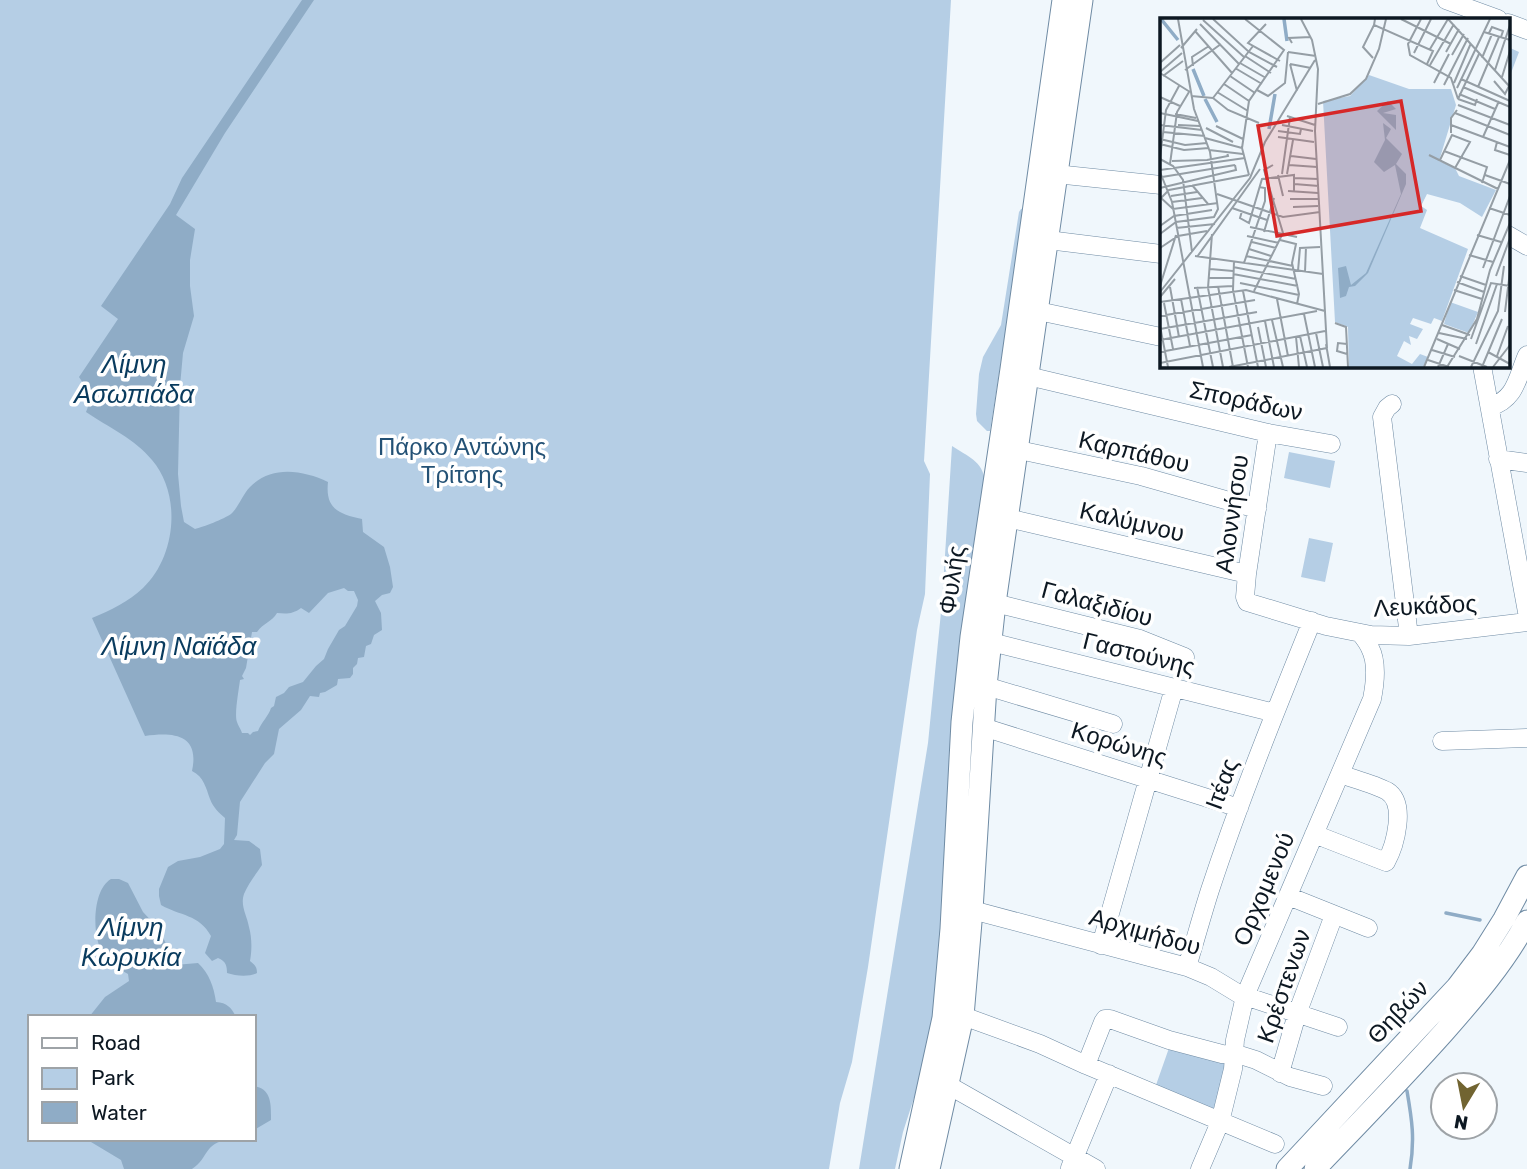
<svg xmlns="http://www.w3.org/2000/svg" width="1527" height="1169" font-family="Rubik,sans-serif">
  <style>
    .green { fill: #b5cee5; fill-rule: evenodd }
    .water { fill: #8facc6; fill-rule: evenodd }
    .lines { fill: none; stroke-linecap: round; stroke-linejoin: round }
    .stream { stroke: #8facc6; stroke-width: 3.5 }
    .minor-casing { stroke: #6f8ba4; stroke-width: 19 }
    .major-casing { stroke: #6f8ba4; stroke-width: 23 }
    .minor { stroke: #fff; stroke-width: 18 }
    .major { stroke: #fff; stroke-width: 21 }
    .labels { text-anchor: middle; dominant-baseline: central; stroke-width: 7; stroke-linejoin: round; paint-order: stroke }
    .street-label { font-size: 24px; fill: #0d1822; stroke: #fff }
    .park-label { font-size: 24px; fill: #235175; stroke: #fff }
    .water-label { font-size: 26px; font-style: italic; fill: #093b5e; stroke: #fff }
    .inset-river { fill: none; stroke: #8facc6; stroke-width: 3.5 }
    .inset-road { fill: none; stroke: #959ea5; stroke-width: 2 }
    .view { fill: #d62828; fill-opacity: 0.15; stroke: #d62828; stroke-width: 3.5 }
    .inset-edge { fill: none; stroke: #0d1822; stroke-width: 3.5 }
  </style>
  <rect width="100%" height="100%" fill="#f0f7fc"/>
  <path class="green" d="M0,0H951L924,461L930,474L925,594L917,630L868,967L852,1062L840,1103L829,1169H0ZM30,1017H254V1139H30Z
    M1508,47L1519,52L1508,81Z
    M1025,208L990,431H987L977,421L976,414L979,374L983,357L1001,325L1019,212L1021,209Z
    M952,446C967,456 983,461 985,481L934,1015L921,1076L903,1132L895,1169H859L928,743L942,602Z
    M1289,452L1335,461L1330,488L1284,478Z
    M1309,538L1333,543L1325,582L1301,577Z
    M1169,1048L1227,1063L1218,1113L1156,1085Z"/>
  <path class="water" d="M302,0H314L225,133L176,215L195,229L190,260V286L194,316L183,353L180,386L178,474L181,506L184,522L195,529C203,527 224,519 231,514C238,508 243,494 250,487C271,465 303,470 328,482C325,509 339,514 362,519L363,532L384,547L390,567L393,587L390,593L382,595L375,601L381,613L382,630L374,635L371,644L366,646L364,657L358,658L357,664L353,668V674L350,678L338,679L337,685L325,692L320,693L319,697L310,696L301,710L279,729L274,754L265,763L240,802L237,835L234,840L249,841L260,849L262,865C256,874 248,884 244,894C240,906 247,915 249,927C252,938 252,950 250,961C255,965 257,967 257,973C249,977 236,976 227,973C227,966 226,961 218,958L212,961L205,953L211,936C199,914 180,916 161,905L159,896V889L168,867L178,861L200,857L220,849L224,844L225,818C219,813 213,807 210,799C206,788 204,777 192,771C200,734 173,732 145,736L92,618C111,610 128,602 143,588C176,557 182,495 152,460C135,439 108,427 86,412C92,399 87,389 79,377L118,319L101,306L170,204L182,178ZM344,588L348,591H354L358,600L357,606L345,626L339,630L328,649L324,659L316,666L303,682L289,687L284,693L276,697L274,706L271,708C269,715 261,723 258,731L253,732L250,735L248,733H242C241,729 238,726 237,722C234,715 239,689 240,680L244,679L242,676L246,668L252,632H257C263,623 272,622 277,613C287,614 293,614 301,608L309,613L328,593Z
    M111,879H119L128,883L143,912L160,930L175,965L198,963C209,973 214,987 216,1002C227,1003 231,1007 236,1017H89L105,997L129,981L128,974C117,968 108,963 102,952C92,935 92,890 111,879Z
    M254,1086C272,1089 271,1105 271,1120L254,1130Z
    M86,1139H230C202,1144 210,1157 192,1169H124L121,1160Z"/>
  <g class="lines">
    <path class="stream" d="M1446,913L1480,920
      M1407,1091C1412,1120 1415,1139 1410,1169"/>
    <defs>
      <path id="minor" d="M1446,0L1498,19
        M1508,23L1527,30
        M1046,173L1161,185
        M1508,235L1527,246
        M1048,240L1161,254
        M1038,311L1161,337
        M1482,366L1527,612
        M1028,376L1268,433L1331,444
        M1392,404L1387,408L1382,417L1409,636
        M1490,407C1516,399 1517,378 1527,355
        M1268,433L1247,574L1245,597L1247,602L1326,626L1371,635L1409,636L1527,622
        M1005,447L1141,476L1257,509
        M1498,459L1527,463
        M1007,518L1247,574
        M995,603L1140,639L1185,657
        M991,642L1275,713
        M986,686L1113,724
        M983,727L1239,808
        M1442,741L1527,738
        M1314,834L1386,862C1395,846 1407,803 1387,791C1374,784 1354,779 1340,774
        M1288,896L1368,928
        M972,910L1187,967L1211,977L1239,994L1338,1027
        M1101,945L1174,688
        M1187,967C1195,941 1202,915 1210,890C1240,799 1276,710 1312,621
        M963,1016L1040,1044L1086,1065L1275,1144
        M1086,1065L1103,1022L1105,1019H1110L1169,1040L1222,1054L1240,1055L1256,1060L1290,1077L1323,1086
        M1280,1073L1297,1014L1334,915
        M936,1082L948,1085L1096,1169
        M1070,1168L1109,1074
        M1200,1169L1220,1122L1233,1069L1235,1040L1245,996L1372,699C1375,684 1378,663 1370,648C1368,643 1364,638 1361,634"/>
      <path id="major" d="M910,1169L943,1018L951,929L962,722L971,637L1011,369L1063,0
        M929,1169L963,1016L972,910L986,686L995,603L1082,0
        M1287,1169L1457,987L1482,954L1504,919L1527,876
        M1315,1169C1358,1124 1402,1079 1444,1032C1474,998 1505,962 1527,921"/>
    </defs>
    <use href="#minor" class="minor-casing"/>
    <use href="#major" class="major-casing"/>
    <use href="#minor" class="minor"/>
    <use href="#major" class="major"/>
  </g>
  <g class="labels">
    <g class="street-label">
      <text transform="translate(1246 401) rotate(12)">Σποράδων</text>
      <text transform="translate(1134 452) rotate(13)">Καρπάθου</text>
      <text transform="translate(1232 514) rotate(-82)">Αλοννήσου</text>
      <text transform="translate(1132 522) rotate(13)">Καλύμνου</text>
      <text transform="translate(952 580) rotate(-82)">Φυλής</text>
      <text transform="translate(1097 604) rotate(15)">Γαλαξιδίου</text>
      <text transform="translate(1425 606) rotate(-3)">Λευκάδος</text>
      <text transform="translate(1139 654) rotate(14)">Γαστούνης</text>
      <text transform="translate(1119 744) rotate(17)">Κορώνης</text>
      <text transform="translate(1222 784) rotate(-70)">Ιτέας</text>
      <text transform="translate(1264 889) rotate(-67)">Ορχομενού</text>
      <text transform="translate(1145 932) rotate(16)">Αρχιμήδου</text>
      <text transform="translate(1284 986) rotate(-71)">Κρέστενων</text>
      <text transform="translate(1398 1012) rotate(-47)">Θηβών</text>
    </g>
    <g class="park-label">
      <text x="462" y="447">Πάρκο Αντώνης<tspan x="462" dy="28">Τρίτσης</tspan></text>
    </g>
    <g class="water-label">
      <text x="134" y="364">Λίμνη<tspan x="134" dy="30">Ασωπιάδα</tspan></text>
      <text x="179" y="646">Λίμνη Ναϊάδα</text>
      <text x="131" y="927">Λίμνη<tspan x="131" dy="30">Κωρυκία</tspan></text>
    </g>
  </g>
  <g transform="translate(1160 18)">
    <rect width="350" height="350" fill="#f0f7fc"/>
    <path d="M209,57L249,71H291L296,87L279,143L295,150L299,158L336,172L322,199L300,185L267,176L261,188L267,192L260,210L308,231L282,303L274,300L271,306L253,300L250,306L263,311L257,321L249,318L251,327L244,323L237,338L252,346L260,336L268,339L263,349H189L188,309L175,304L163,83L190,78ZM290,284L318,294L309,315L284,306Z" fill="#b5cee5"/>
    <path d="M228,83L236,91L223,95L236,97V112L217,93ZM223,105L231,111L226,120L242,136L236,146L246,156V166L208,255L195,268L189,269L186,278L180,280L178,250L186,248L191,267L206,255L241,176L235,147L224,154L214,144L225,122Z" fill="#8facc6"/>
    <path class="inset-river" d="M1,1L18,22M124,1L127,23M33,51L44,78M45,81L57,104M109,111L115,76"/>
    <path class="inset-road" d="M53,1L89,34L117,49M85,1L124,32L89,83L82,130L89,157M141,1L152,22L158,51L155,113L167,330M215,1L214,7L273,33L267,46M241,1L291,26M261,1L248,26L250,37L291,60L298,81M288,1L350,69M43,2L84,39M40,6L79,46M106,6L88,25L120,43M35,13L72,55M324,14L350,22M329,15L332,9L343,13L341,19M132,25L129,20L151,19M21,30L37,11M270,31L288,1M128,34L156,38M286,34L299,11M254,35L271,1M292,37L304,16M85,38L111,55M213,40L203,29L214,7M322,40L332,16M1,44L20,27M80,45L106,60M130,46L137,73M130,46L151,50M270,47L294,6M33,48L32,39L49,28M75,50L102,66M25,52L61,26M335,52L350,7M0,54L22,35M0,55L30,74M3,58L23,43M70,58L95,75M342,59L350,33M301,61L350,83M334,63L345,76L349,68M274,65L289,36M294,65L311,25M64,66L89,83M284,67L308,20M303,69L350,89M318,69L339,19M297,70L330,1M97,72L108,78L125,65L128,34M57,74L88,93M299,76L335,91M31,78L53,80M0,79L20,88M53,80L93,28M53,80L68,92L99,105M298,81L319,36M298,81L315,87L317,81M158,86L190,76L206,61L219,31L226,1M298,87L350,107M0,95L38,103M295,95L350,117M15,96L36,100M127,98L155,107M0,107L42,112M18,107L40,108M122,107L153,113M291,107L350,129M56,108L83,121M46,110L73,124M118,113L140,116L141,111M3,114L45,118M291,115V100L297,92M118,119L154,124M323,119L339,83M45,120L82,130M0,121L25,127L47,125M337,124L335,132L350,137M0,126L24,132L49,130M49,132L83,136M284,133L327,149L322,165M269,137L338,171M131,138L156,141M0,139L6,92L19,68M0,141L13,148L23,162L32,234M280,142L292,117L310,124L295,150M12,143L47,142L68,138L67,134M10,146L17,94L29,74M129,147L157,149M0,152L85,140M0,154L12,184L43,349M122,156L130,99M127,156L133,122M118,157L123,178M325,157L350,166M2,159L75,147M134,160L158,161M134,166L159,168M32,167L48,186M0,170L76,152L75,147M128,173L158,175M57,176L123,199L160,194M11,178L37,174M0,179L13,191L58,185M0,181L9,172L89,157M130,181H158M12,184L42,180M133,189L158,188M72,190L107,202M329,190L350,197M82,193L80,200L89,205L102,161L134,157V173M0,208L14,198L52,192M90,209L137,219M16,210L55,206M104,214L114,180M0,216L16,204L54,199L58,191L50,134L34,91L18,1M52,216L48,270L63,349M317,217L341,224M87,218L119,225M120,222L136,226L132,245L139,276L137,286M92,224L116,230M0,230L18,218L47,213M89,231L111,238M309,237L333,244M35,238L163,256M86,238L133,248M37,239L100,151M74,243L73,272L88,349M84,245L105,183V170L99,169M73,249L136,261M323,250L350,178M50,251L73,253M138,253L140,230L160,229M145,254L146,229M73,256L138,268M300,258L326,267M336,258L350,220M49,260H73M297,264L324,274M80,265L139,277M0,268L16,217M58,268L73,349M10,269L19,319M37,269L53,349M34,270L73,268M294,272L322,281M83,273L98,349M94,273L123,215L104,152L113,147M0,274L90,160L105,124L155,42M0,279L15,261M21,281L30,328M117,281L128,338M0,284L86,272L165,293M4,285L13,331M345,294L350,253M144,296L155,349M0,298L95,282M112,302L123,349M105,303L114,349M175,305L186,309L188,349M282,307L310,317M0,308L8,349M98,309L106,349M0,311L97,294M156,315L163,349M279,315L307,321M140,318L147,349M136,319L139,349M277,321L300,331M311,321L331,265L350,268M0,322L157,293M166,326L170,349M187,326L178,325L177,333L187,336M316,326L337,266M272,332L295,339M0,334L92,317M328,334L350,346M299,338L327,349M337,338L348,308M268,342L289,349M0,345L165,313M69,349L167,330M264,349L350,142M278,349L288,326M287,349L317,301L330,252L350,205M311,349L338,293L344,248M322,349L342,301M333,349L350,327"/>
    <path class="view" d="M241,83L261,193L117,218L98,108Z"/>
    <rect width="350" height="350" class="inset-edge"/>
  </g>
  <rect x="28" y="1015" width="228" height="126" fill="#ffffff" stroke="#9ea3a7" stroke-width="2"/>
  <rect x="42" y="1038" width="35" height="10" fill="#ffffff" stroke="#9ea3a7" stroke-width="2"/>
  <text x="91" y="1050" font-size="21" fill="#0d1822">Road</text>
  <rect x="42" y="1068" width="35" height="21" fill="#b5cee5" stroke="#9ea3a7" stroke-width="2"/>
  <text x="91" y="1085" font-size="21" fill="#0d1822">Park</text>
  <rect x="42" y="1102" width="35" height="21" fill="#8facc6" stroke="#9ea3a7" stroke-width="2"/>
  <text x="91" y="1120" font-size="21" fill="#0d1822">Water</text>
  <g transform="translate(1464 1106) rotate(190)"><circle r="33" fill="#ffffff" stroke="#9ea3a7" stroke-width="2"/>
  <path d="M0-5L12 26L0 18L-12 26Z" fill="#716431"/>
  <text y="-10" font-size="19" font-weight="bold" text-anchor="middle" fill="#0d1822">N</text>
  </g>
</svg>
